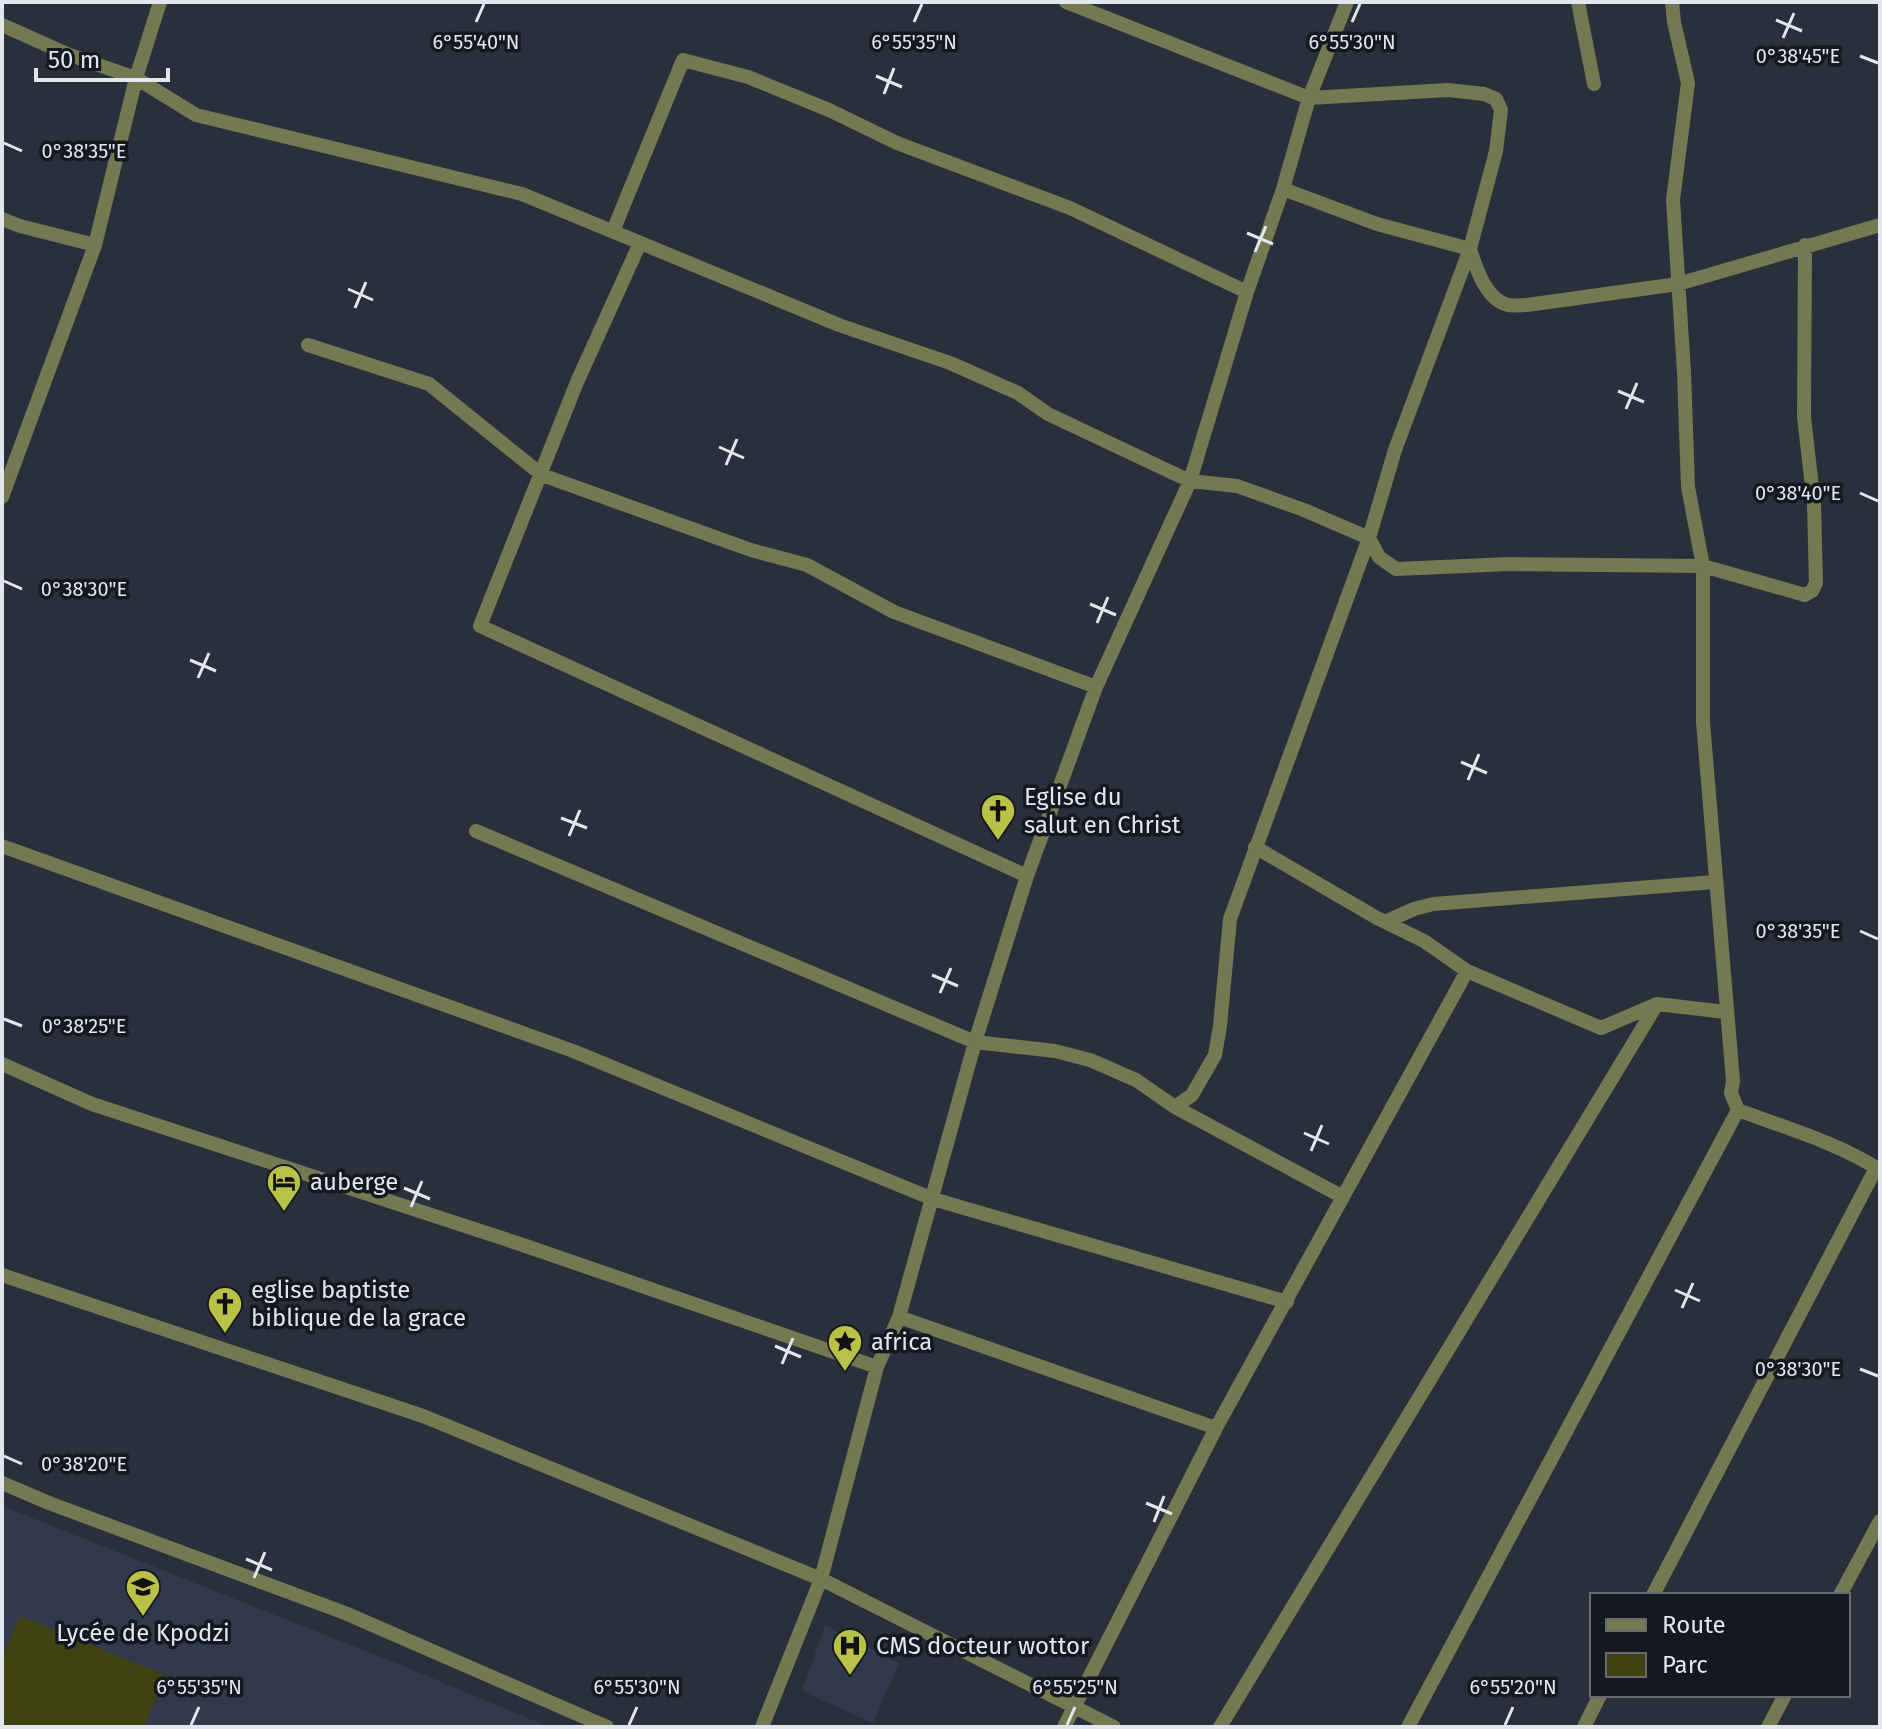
<svg xmlns="http://www.w3.org/2000/svg" width="1882" height="1729" font-family="'Fira Sans',sans-serif">
  <style>
    .built { fill: #303a4b }
    .green { fill: #404311 }
    .lines { fill: none; stroke-linecap: round; stroke-linejoin: round }
    .street { stroke: #757952; stroke-width: 14 }
    .ticks { fill: none; stroke: #e2e6ee; stroke-width: 3 }
    .labels { text-anchor: middle; dominant-baseline: central; stroke-width: 7; stroke-linejoin: round; paint-order: stroke }
    .poi-label { font-size: 24px; fill: #e2e6ee; stroke: #15181e; text-anchor: start }
    .ticks-label { font-size: 20px; text-anchor: middle; fill: #e2e6ee; stroke: #15181e; stroke-width: 7; stroke-linejoin: round; paint-order: stroke }
  </style>
  <rect width="100%" height="100%" fill="#29303c"/>
  <path class="built" d="M2,1506L401,1665L549,1727H2Z
    M825,1625L899,1663L873,1723L802,1691Z"/>
  <path class="green" d="M20,1616L165,1675L144,1727H2V1660Z"/>
  <g class="lines">
    <path class="street" d="M1066,2L1309,98L1448,90L1484,94L1496,99L1501,110L1496,151L1470,249L1395,450L1369,538L1379,557L1396,569L1510,564L1703,566L1805,595L1812,591L1816,583L1814,504L1804,417L1805,245
      M1578,2L1594,84
      M2,25L67,54L136,78L196,115L522,194L839,325L950,363L1018,393L1048,414L1190,481L1237,486L1304,510L1369,538L1230,919L1220,1026L1215,1055L1192,1095L1175,1107
      M1283,189L1377,224L1470,249
      M2,219L20,226L95,245
      M613,231L683,60L748,77L829,110L897,143L1070,208L1247,292
      M640,243L577,382L480,626L1027,876
      M1470,249C1476,268 1486,300 1508,305C1514,306 1521,305 1527,305L1678,284L1880,225
      M308,345L429,384L542,475L751,550L807,565L894,612L1096,687
      M2,497L95,245L136,78L160,2
      M476,831L975,1042L1055,1051L1090,1060L1136,1080L1175,1107L1343,1197
      M2,846L573,1051L933,1199L1287,1302
      M1255,847L1377,918L1424,941L1467,971L1601,1028L1657,1004L1726,1012
      M1385,922L1414,909L1433,904L1715,882
      M2,1064L92,1104L520,1244L877,1367
      M1738,1110C1786,1128 1836,1142 1880,1170
      M2,1275L423,1416L821,1579L1114,1727
      M899,1317L1216,1428
      M2,1483L49,1503L345,1613L607,1727
      M1653,1595L1876,1168
      M1840,1595L1880,1521
      M762,1727L821,1579L877,1367L899,1317L975,1042L1027,876L1096,687L1190,481L1247,292L1283,189L1309,98L1347,2
      M1064,1727L1216,1428L1467,971
      M1220,1727L1657,1004
      M1408,1727L1738,1110L1731,1093L1733,1081L1703,722V566L1688,487L1684,372L1673,200L1688,83L1674,22L1672,2
      M1584,1727L1600,1695
      M1768,1727L1785,1695"/>
  </g>
  <path class="ticks" d="M1776,20L1802,31M476,22L484,4M914,22L922,4M1352,22L1360,4M1783,38L1794,13M1860,56L1878,63M876,76L902,87M884,94L894,68M4,143L22,151M1247,233L1273,244M1255,252L1266,226M348,289L373,300M355,308L366,282M1618,391L1644,402M1626,409L1637,383M719,447L744,458M726,465L737,439M1860,493L1878,501M4,581L22,589M1090,604L1116,615M1097,623L1108,597M190,660L216,671M198,678L209,653M1461,762L1487,773M1468,780L1479,754M561,818L587,828M569,836L580,810M1860,931L1878,939M932,975L958,986M940,993L951,968M4,1019L22,1026M1304,1133L1329,1144M1311,1151L1322,1125M404,1188L430,1199M411,1207L422,1181M1675,1290L1700,1301M1682,1308L1693,1283M775,1346L801,1357M782,1364L793,1338M1860,1369L1878,1376M4,1456L22,1464M1146,1503L1172,1514M1154,1522L1164,1496M246,1559L272,1570M254,1578L265,1552M191,1725L199,1707M629,1725L637,1707M1067,1725L1075,1707M1505,1725L1513,1707"/>
  <defs>
    <symbol id="church-pin" viewBox="-11 -11 22 30"><path d="M0 17L-7.5 6A9.5 9.5 0 1 1 7.5 6Z" fill="#b9c146" stroke="#15181e"/><path d="M-1.2-6h2.4v3.5h3.3v2.4h-3.3V6h-2.4V-.1h-3.3v-2.4h3.3Z" fill="#111"/></symbol>
    <symbol id="hotel-pin" viewBox="-11 -11 22 30"><path d="M0 17L-7.5 6A9.5 9.5 0 1 1 7.5 6Z" fill="#b9c146" stroke="#15181e"/><path d="M-6-4.5h1.5V1H6V5H4.5V3h-9V5H-6ZM-4 0a1.8 1.8 0 1 1 3.6 0ZM.5 0V-2.5h3Q6-2.5 6 0Z" fill="#111"/></symbol>
    <symbol id="sight-pin" viewBox="-11 -11 22 30"><path d="M0 17L-7.5 6A9.5 9.5 0 1 1 7.5 6Z" fill="#b9c146" stroke="#15181e"/><path d="M0-6L1.8-2.2L6-1.7L2.9 1.2L3.7 5.4L0 3.3L-3.7 5.4L-2.9 1.2L-6-1.7L-1.8-2.2Z" fill="#111"/></symbol>
    <symbol id="school-pin" viewBox="-11 -11 22 30"><path d="M0 17L-7.5 6A9.5 9.5 0 1 1 7.5 6Z" fill="#b9c146" stroke="#15181e"/><path d="M0-5L7-2L0 1L-7-2ZM-4 1L0 2.5L4 1V4Q0 6-4 4Z" fill="#111"/></symbol>
    <symbol id="hospital-pin" viewBox="-11 -11 22 30"><path d="M0 17L-7.5 6A9.5 9.5 0 1 1 7.5 6Z" fill="#b9c146" stroke="#15181e"/><path d="M-5-5h3v3.5h4V-5h3V5h-3V1.5h-4V5h-3Z" fill="#111"/></symbol>
  </defs>
  <g fill-rule="evenodd">
    <use href="#church-pin" x="978" y="791" width="40" height="54"/>
    <use href="#hotel-pin" x="264" y="1162" width="40" height="54"/>
    <use href="#church-pin" x="205" y="1284" width="40" height="54"/>
    <use href="#sight-pin" x="825" y="1322" width="40" height="54"/>
    <use href="#school-pin" x="123" y="1567" width="40" height="54"/>
    <use href="#hospital-pin" x="830" y="1626" width="40" height="54"/>
  </g>
  <g class="labels">
    <g class="poi-label">
      <text x="1024" y="797">Eglise du<tspan x="1024" dy="28">salut en Christ</tspan></text>
      <text x="310" y="1182">auberge</text>
      <text x="251" y="1290">eglise baptiste<tspan x="251" dy="28">biblique de la grace</tspan></text>
      <text x="871" y="1342">africa</text>
      <text x="143" y="1633" text-anchor="middle">Lycée de Kpodzi</text>
      <text x="876" y="1646">CMS docteur wottor</text>
    </g>
  </g>
  <g class="ticks-label">
    <text x="476" y="49">6°55'40"N</text>
    <text x="914" y="49">6°55'35"N</text>
    <text x="1352" y="49">6°55'30"N</text>
    <text x="1798" y="63">0°38'45"E</text>
    <text x="84" y="158">0°38'35"E</text>
    <text x="1798" y="500">0°38'40"E</text>
    <text x="84" y="596">0°38'30"E</text>
    <text x="1798" y="938">0°38'35"E</text>
    <text x="84" y="1033">0°38'25"E</text>
    <text x="1798" y="1376">0°38'30"E</text>
    <text x="84" y="1471">0°38'20"E</text>
    <text x="199" y="1694">6°55'35"N</text>
    <text x="637" y="1694">6°55'30"N</text>
    <text x="1075" y="1694">6°55'25"N</text>
    <text x="1513" y="1694">6°55'20"N</text>
  </g>
  <rect width="1882" height="1729" fill="none" stroke="#e2e6ee" stroke-width="8"/>
  <rect x="1590" y="1593" width="260" height="104" fill="#15181e" stroke="#676a71" stroke-width="2"/>
  <rect x="1606" y="1619" width="40" height="12" fill="#757952" stroke="#676a71" stroke-width="2"/>
  <text x="1662" y="1633" font-size="24" fill="#e2e6ee">Route</text>
  <rect x="1606" y="1653" width="40" height="24" fill="#404311" stroke="#676a71" stroke-width="2"/>
  <text x="1662" y="1673" font-size="24" fill="#e2e6ee">Parc</text>
  <path d="M36 68v12h132v-12" fill="none" stroke="#e2e6ee" stroke-width="4"/>
  <text x="48" y="68" font-size="24" fill="#e2e6ee" stroke="#15181e" stroke-width="6" paint-order="stroke">50 m</text>
</svg>
